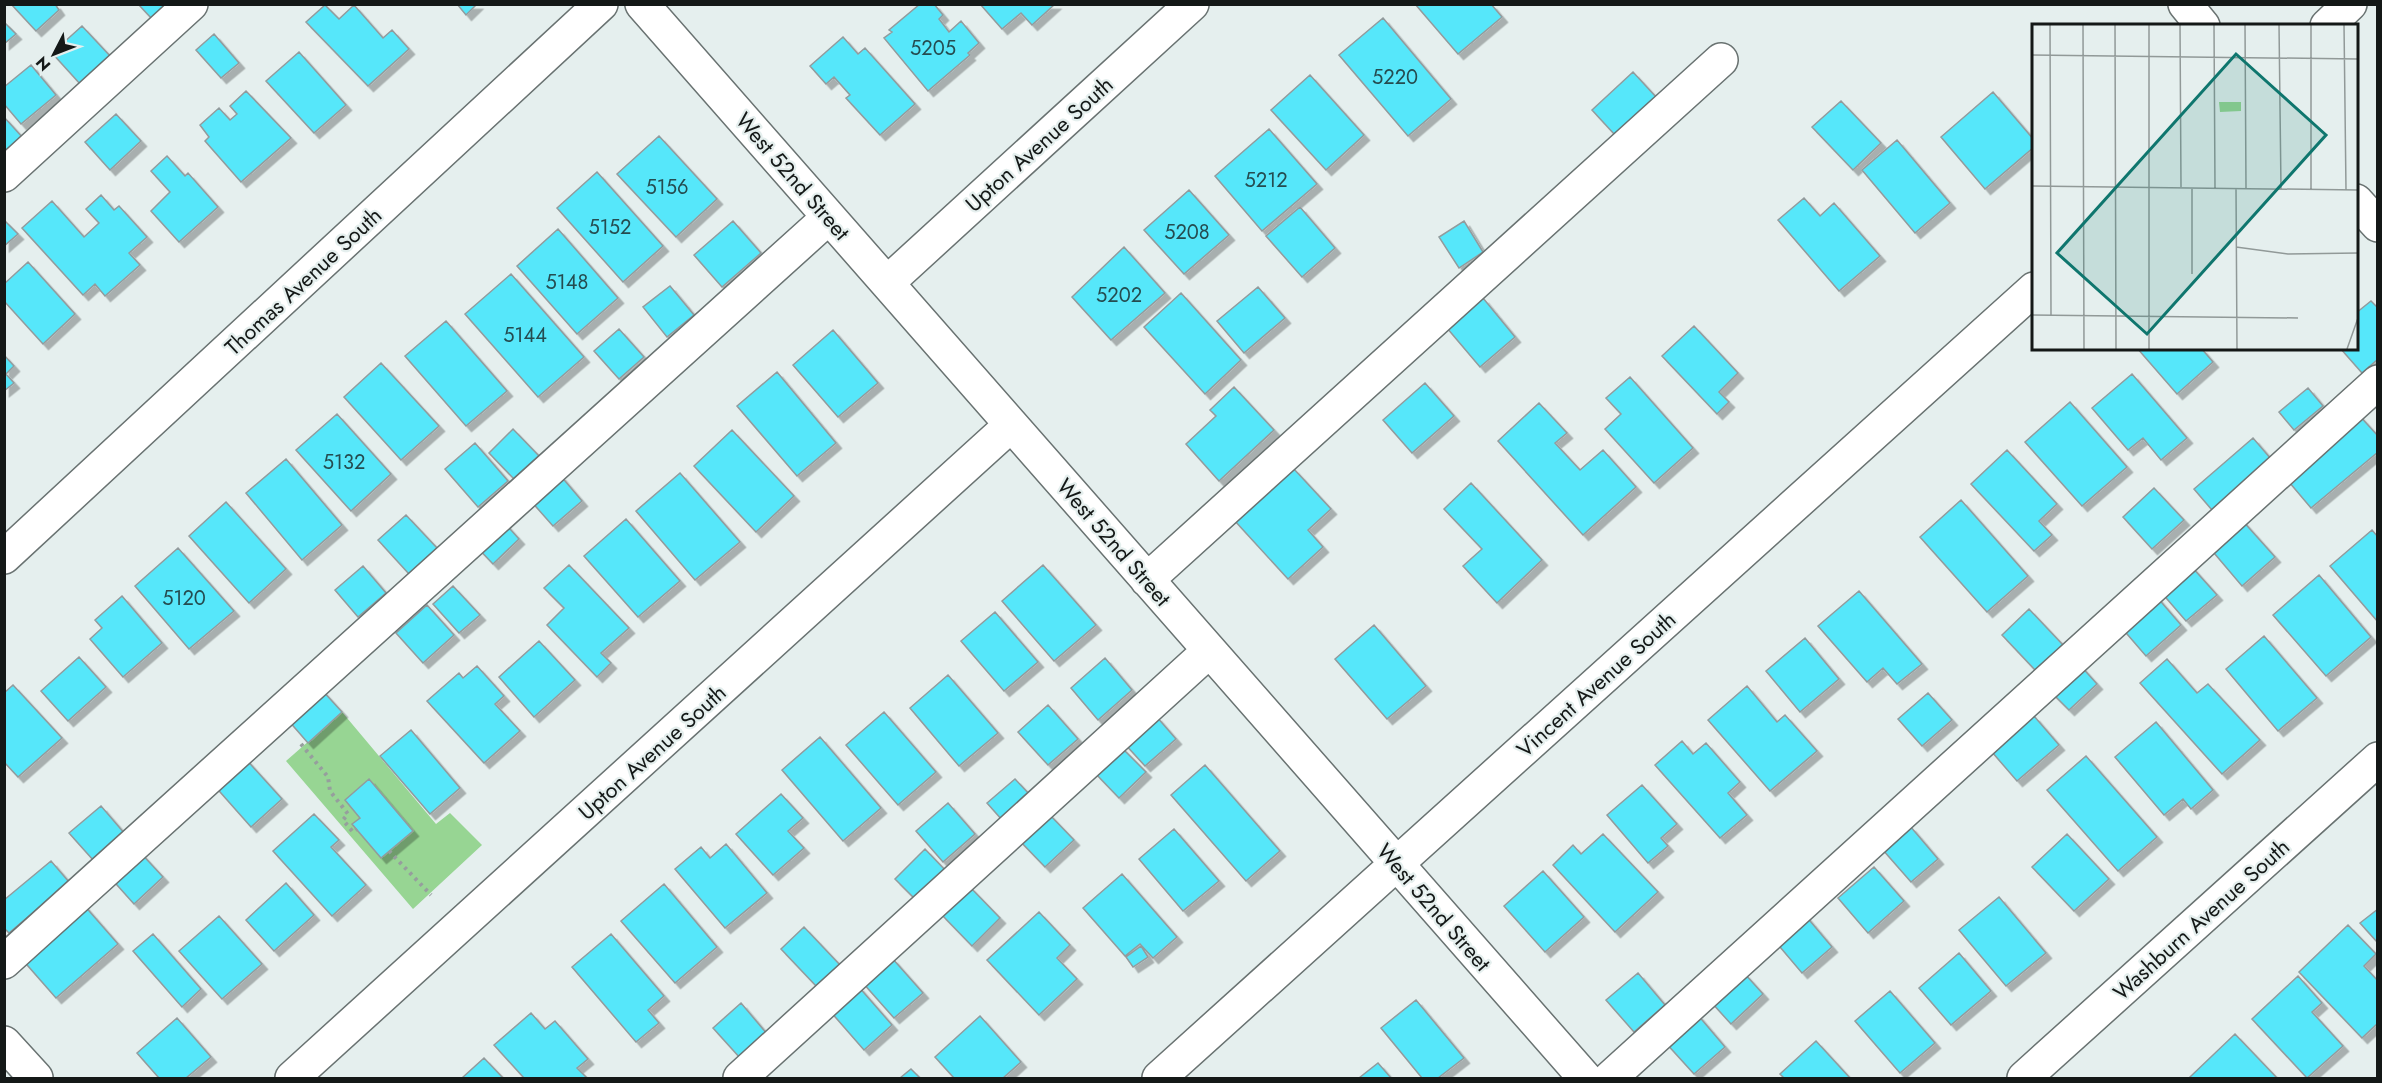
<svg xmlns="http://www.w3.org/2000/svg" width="2382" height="1083" font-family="Jost,sans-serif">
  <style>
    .green { fill: #97d593 }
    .building { fill: #57e7fa; stroke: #929b9d; stroke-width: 1.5; filter: url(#shadow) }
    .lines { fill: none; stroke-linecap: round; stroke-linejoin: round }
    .minor-casing { stroke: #697271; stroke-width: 36 }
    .path { stroke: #969e9d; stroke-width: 4; stroke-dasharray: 3 4.5; stroke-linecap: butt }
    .minor { stroke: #fff; stroke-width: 33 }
    .labels { text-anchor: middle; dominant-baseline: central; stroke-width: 4.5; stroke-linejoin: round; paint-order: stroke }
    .number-label { font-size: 20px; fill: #254c50 }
    .street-label { font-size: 22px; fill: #141817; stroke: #e5efee }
    .inset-road { fill: none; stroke: #919998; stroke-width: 1.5 }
    .view { fill: #0f766e; fill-opacity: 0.15; stroke: #0f766e; stroke-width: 3 }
    .inset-edge { fill: none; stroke: #141817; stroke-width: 3 }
  </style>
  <defs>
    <filter id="shadow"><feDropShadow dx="5.5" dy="5.5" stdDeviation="0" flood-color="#0004"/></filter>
  </defs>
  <rect width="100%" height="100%" fill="#e5efee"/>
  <path class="green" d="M342,712L436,824L450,813L482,845L413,909L286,761Z"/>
  <path class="building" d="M11,4H55L59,10L36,31Z
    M138,4H170L153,20Z
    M457,4H477L466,15Z
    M920,4H934L943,15L939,19L949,32L961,21L979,43L968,53L970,55L928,91L884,38L892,32L889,30Z
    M980,4H1055L1032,25L1021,13L1002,29Z
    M1415,4H1491L1502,17L1458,54Z
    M325,5L339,19L354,5L383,38L392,30L409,49L368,86L306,22Z
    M1383,18L1451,99L1408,136L1339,55Z
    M4,22L16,34L4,44Z
    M82,26L111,57L81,85L52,53Z
    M214,34L239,63L221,78L196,50Z
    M843,37L858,54L865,48L915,104L880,135L846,98L850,95L834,77L826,84L810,66Z
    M299,52L346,105L314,133L266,81Z
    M31,65L56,95L21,124L4,104V87Z
    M1633,72L1656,97L1615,135L1592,110Z
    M1310,75L1364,135L1326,170L1271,110Z
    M246,91L291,138L241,182L205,141L209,137L200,125L219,108L230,120L237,114L230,106Z
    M1993,92L2034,140V147L1985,189L1941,137Z
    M1841,101L1881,143L1853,170L1812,127Z
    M116,114L141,141L110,170L85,142Z
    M4,117L23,138L4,156Z
    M1269,129L1317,184L1262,231L1215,176Z
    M659,136L717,199L676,237L617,174Z
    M1897,140L1950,203L1915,233L1862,170Z
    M167,156L185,176L188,173L218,207L179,242L151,211L170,192L151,171Z
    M597,172L663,246L623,282L557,208Z
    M1189,190L1229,235L1184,274L1144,230Z
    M101,195L114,210L119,206L147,237L129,253L140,265L105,296L95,284L83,295L22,228L52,201L84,237L99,223L86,209Z
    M1804,198L1820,216L1834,203L1880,256L1839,291L1778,220Z
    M1300,207L1335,248L1302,277L1266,236Z
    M4,220L18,234L4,246Z
    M733,221L761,253L722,287L694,255Z
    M1464,221L1483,252L1459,268L1439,237Z
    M558,229L618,298L577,334L517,266Z
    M1124,247L1165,293L1111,340L1072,297Z
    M28,262L75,314L43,344L4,301V284Z
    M511,274L584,357L538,397L465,314Z
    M670,286L694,315L667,337L643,307Z
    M1258,287L1285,318L1244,353L1217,321Z
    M1181,293L1241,360L1205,394L1144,327Z
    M1483,298L1515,337L1480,367L1447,328Z
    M2371,301L2378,308V359L2362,373L2340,348H2356V313Z
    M446,321L507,391L466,426L405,356Z
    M1694,326L1738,373L1719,392L1729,402L1717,414L1662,356Z
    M619,329L644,357L619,379L594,351Z
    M833,330L878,383L838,417L793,365Z
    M2137,348H2201L2213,362L2177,394Z
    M4,355L14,366L6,374L14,383L4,391Z
    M381,363L439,426L401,460L344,397Z
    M777,372L836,443L797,476L737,406Z
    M2132,374L2187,438L2161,460L2143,438L2128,450L2092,408Z
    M1630,377L1693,448L1654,483L1605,429L1621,414L1606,398Z
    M1425,383L1454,416L1412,453L1383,420Z
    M1234,387L1274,430L1219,481L1186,444L1216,416L1210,410Z
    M2308,388L2323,406L2294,430L2279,412Z
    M2070,402L2127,467L2082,506L2025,442Z
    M1539,403L1567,433L1555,443L1580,470L1603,450L1636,487L1583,535L1498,441Z
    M2357,413L2378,436V452L2311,508L2284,476Z
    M337,414L391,474L351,511L296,450Z
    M513,429L539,456L514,479L489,453Z
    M732,430L794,496L756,532L694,466Z
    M2253,438L2271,459L2212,510L2194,489Z
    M475,443L508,481L478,507L445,469Z
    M2007,450L2057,504L2039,521L2052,535L2034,551L1971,484Z
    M286,459L342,525L302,560L246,493Z
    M1293,468L1331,509L1308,530L1323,547L1288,579L1235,521Z
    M680,473L740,542L695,580L636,511Z
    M560,475L582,501L553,526L530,500Z
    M1471,483L1542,560L1497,603L1463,566L1482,549L1444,509Z
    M2154,488L2184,520L2152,549L2123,517Z
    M1961,500L2028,576L1987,612L1920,537Z
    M226,502L286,569L249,603L189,536Z
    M406,515L437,548L409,574L378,540Z
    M501,519L519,539L493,564L474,544Z
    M626,519L680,581L638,617L584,556Z
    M2241,519L2275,557L2242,586L2209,547Z
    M2372,530L2378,537V622L2330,566Z
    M178,548L234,611L189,649L135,586Z
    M569,565L629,628L601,653L611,663L597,677L547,625L564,608L544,588Z
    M1043,565L1096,625L1054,661L1002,601Z
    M363,566L386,593L358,617L335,590Z
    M2191,566L2217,595L2186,621L2161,592Z
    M2319,575L2371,637L2326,676L2273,615Z
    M453,586L480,615L459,633L433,604Z
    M1859,591L1922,664L1897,684L1883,668L1867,682L1818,626Z
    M122,596L162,643L123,677L90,639L102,628L95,620Z
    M2156,596L2181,625L2146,656L2121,627Z
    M427,605L454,635L423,663L396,633Z
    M2029,609L2063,645L2036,671L2002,635Z
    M995,612L1038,662L1004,691L961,641Z
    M1374,625L1426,686L1387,719L1335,659Z
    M2264,636L2317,698L2278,731L2226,669Z
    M1805,638L1839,679L1800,712L1766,671Z
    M539,641L575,680L534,717L499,677Z
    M79,657L106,687L68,721L41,691Z
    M1105,658L1132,690L1098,720L1071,688Z
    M2167,659L2197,693L2208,684L2260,740L2222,774L2140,683Z
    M2079,664L2097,684L2069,710L2050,691Z
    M477,666L504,696L495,704L520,731L484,763L427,701L459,673L463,678Z
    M948,675L998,733L959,766L910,708Z
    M13,685L62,738L18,777L4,762V693Z
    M1747,686L1777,722L1785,715L1817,751L1770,791L1708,720Z
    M321,689L342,712L308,743L288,720Z
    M1928,693L1952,720L1922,746L1898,719Z
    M1048,705L1078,739L1048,765L1018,732Z
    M884,712L936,772L898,805L846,745Z
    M1156,716L1176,739L1145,766L1124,743Z
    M2034,716L2059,745L2017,781L1992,752Z
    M2156,722L2213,790L2191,809L2183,799L2164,815L2115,757Z
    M411,730L460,788L430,814L380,756Z
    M820,737L881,808L843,841L782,770Z
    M1682,741L1693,754L1706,743L1740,782L1728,793L1747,815L1720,838L1655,765Z
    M1121,747L1146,772L1119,798L1095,773Z
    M2086,756L2157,837L2118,871L2047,790Z
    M244,757L282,799L251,827L213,784Z
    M1205,765L1280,851L1246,881L1171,795Z
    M369,779L413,831L381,858L352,824L360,818L345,800Z
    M1015,779L1031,796L1003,821L987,803Z
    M1642,785L1677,824L1661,838L1668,846L1648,863L1607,815Z
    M781,794L803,818L788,831L804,848L773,875L736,834Z
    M948,803L975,834L943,862L916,831Z
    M101,806L125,834L94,861L69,833Z
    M1048,813L1074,840L1045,867L1019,840Z
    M314,814L339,840L331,847L366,885L332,916L273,851Z
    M1910,826L1938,859L1911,882L1883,850Z
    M1174,829L1219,881L1183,911L1139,859Z
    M1603,834L1658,892L1615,932L1553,865L1573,845L1581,854Z
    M2067,834L2109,879L2074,911L2032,867Z
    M726,844L767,893L725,928L675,869L701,847L710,858Z
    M925,849L946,871L916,900L895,879Z
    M138,850L163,877L134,904L109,876Z
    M51,861L69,882L9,933L4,928V900Z
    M1874,867L1904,901L1868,933L1838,898Z
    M1543,871L1584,917L1545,952L1504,906Z
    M1122,874L1177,937L1153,958L1140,944L1125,956L1083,908Z
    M286,883L314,915L274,951L246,920Z
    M664,884L717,947L675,983L621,921Z
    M969,886L1000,918L972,946L941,914Z
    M1999,897L2046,953L2006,986L1959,930Z
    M83,904L118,944L56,998L21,958Z
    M2378,909V943L2360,923Z
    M1039,912L1070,945L1057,958L1077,979L1039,1015L987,960Z
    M1805,915L1832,947L1802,973L1775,941Z
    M219,916L262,964L222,999L179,951Z
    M2348,925L2376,954L2364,966L2378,981V1023L2362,1038L2299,972Z
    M804,927L840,965L817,987L781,949Z
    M153,934L201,989L182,1007L133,951Z
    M611,934L664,996L648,1010L659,1023L636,1042L572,967Z
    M1141,946L1148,957L1133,967L1126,957Z
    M1959,953L1991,991L1951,1025L1919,988Z
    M892,958L923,993L894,1018L863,983Z
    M1638,973L1665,1005L1634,1032L1606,1000Z
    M1744,973L1763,994L1731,1024L1712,1003Z
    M2298,976L2322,1003L2312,1012L2343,1046L2307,1078L2252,1019Z
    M858,986L892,1025L864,1050L830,1011Z
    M1890,991L1935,1043L1900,1073L1855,1021Z
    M1416,1000L1464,1058L1438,1078H1422L1381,1028Z
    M741,1003L768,1035L741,1059L713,1028Z
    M531,1013L545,1029L555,1021L588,1059L577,1068L587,1078H524L494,1045Z
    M1697,1014L1725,1047L1694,1074L1665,1042Z
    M980,1016L1021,1062L1003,1078H954L935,1057Z
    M177,1018L211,1057L186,1078H159L137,1053Z
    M2235,1034L2277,1078H2191L2190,1077Z
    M1816,1041L1850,1078H1784L1780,1074Z
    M484,1058L503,1078H462Z
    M1378,1063L1391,1078H1359Z
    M911,1069L920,1078H900Z"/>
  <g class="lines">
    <defs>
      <path id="minor" d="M642,4L1585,1078
        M2185,4L2203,26
        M2327,26L2350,4
        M4,175L191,4
        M2356,201L2378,225
        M887,283L1192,4
        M4,557L601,4
        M1147,580L1721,60
        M4,962L829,217
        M4,1043L36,1078
        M292,1078L1011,425
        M740,1078L1209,651
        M1159,1078L2034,289
        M1610,1078L2378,382
        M2024,1078L2378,759"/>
    </defs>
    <use href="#minor" class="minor-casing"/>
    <path class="path" d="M301,744L328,777L330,791L348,814L343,820L353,832L357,829
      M389,851L431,895"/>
    <use href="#minor" class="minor"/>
  </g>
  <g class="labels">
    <g class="number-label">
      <text x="933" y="48">5205</text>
      <text x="1395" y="77">5220</text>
      <text x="1266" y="180">5212</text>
      <text x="667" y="187">5156</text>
      <text x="610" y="227">5152</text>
      <text x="1187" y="232">5208</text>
      <text x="567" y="282">5148</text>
      <text x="1119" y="295">5202</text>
      <text x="525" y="335">5144</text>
      <text x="344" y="462">5132</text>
      <text x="184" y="598">5120</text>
    </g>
    <g class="street-label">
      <text transform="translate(1039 144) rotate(-42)">Upton Avenue South</text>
      <text transform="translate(793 176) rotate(49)">West 52nd Street</text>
      <text transform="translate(303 281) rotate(-43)">Thomas Avenue South</text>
      <text transform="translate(1114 542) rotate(49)">West 52nd Street</text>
      <text transform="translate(1596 684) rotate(-42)">Vincent Avenue South</text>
      <text transform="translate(652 752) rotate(-42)">Upton Avenue South</text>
      <text transform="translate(1434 907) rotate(49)">West 52nd Street</text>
      <text transform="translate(2201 919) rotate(-42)">Washburn Avenue South</text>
    </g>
  </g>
  <g transform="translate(2032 24)">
    <rect width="326" height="326" fill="#e5efee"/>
    <path d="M187,78H209V87L188,88Z" fill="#97d593"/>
    <path class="inset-road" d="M18,0L19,291M51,0L52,325M83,0L84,325M117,0V325M148,0L149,163M182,0L183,164M213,0L214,164M247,0L249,165M279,0V165M312,0L314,166M0,31L326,35M0,162L326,166M160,164V250M204,164L205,325M204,223L256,230L326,229M0,291L266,294M315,325L326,294"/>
    <path class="view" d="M204,30L294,111L115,310L25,229Z"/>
    <rect width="326" height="326" class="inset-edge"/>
  </g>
  <rect width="2382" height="1083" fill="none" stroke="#141817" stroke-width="12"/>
  <g transform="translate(54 54) rotate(228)" stroke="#e5efee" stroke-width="4.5" paint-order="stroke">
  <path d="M0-4.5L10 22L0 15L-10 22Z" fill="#141817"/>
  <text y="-9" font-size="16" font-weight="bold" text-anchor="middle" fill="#141817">N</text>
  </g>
</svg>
